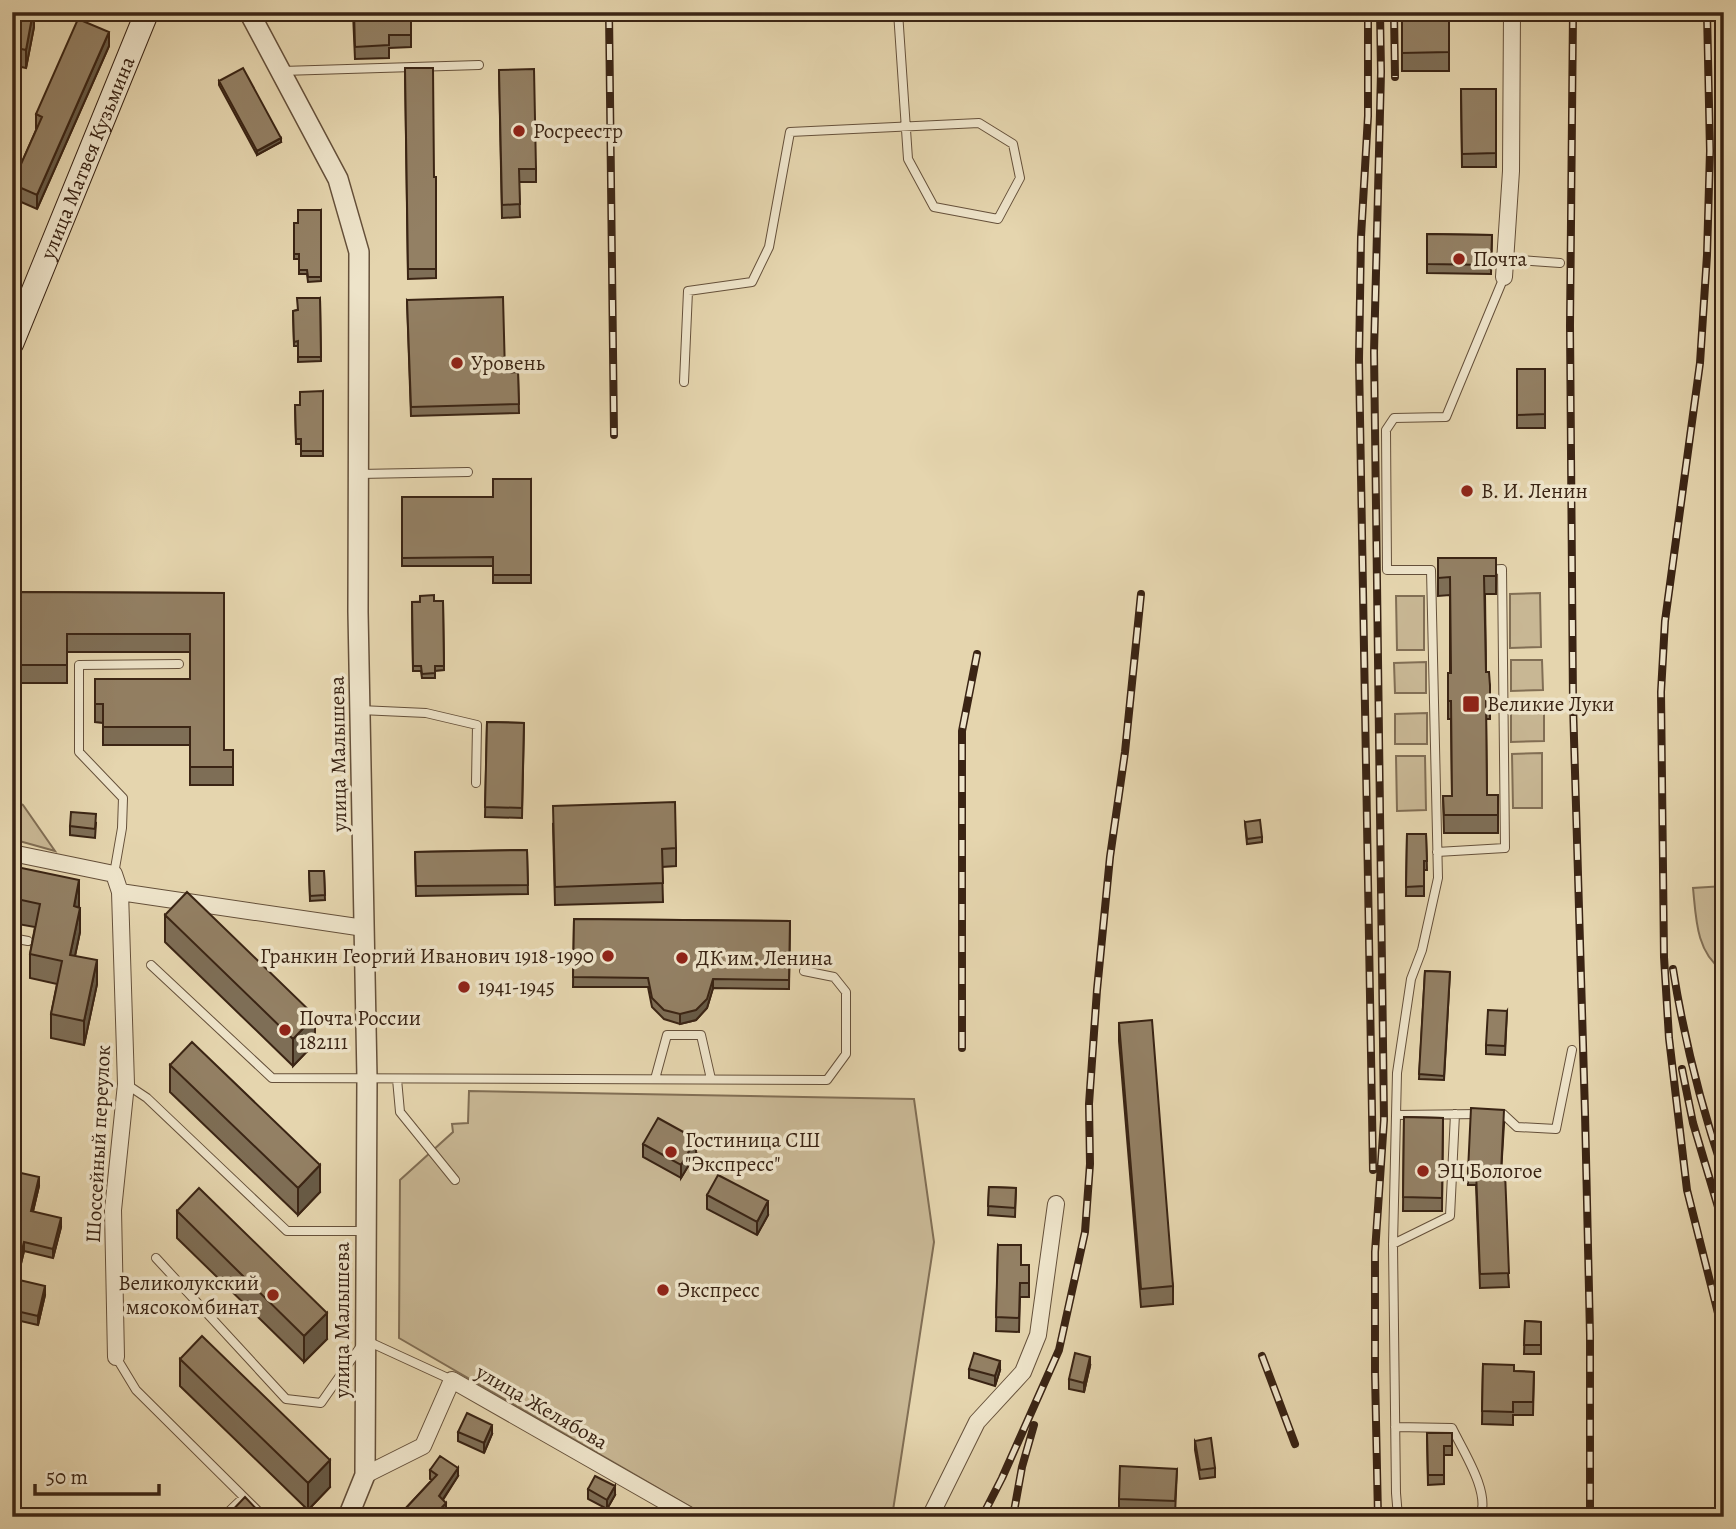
<svg xmlns="http://www.w3.org/2000/svg" width="1736" height="1529" font-family="Alegreya,serif">
  <style>
    .green { fill: #c8b794; stroke: #816e54; stroke-width: 2 }
    .lines { fill: none; stroke-linecap: round; stroke-linejoin: round }
    .service-casing { stroke: #65503a; stroke-width: 10 }
    .minor-casing { stroke: #65503a; stroke-width: 18 }
    .tertiary-casing { stroke: #65503a; stroke-width: 22 }
    .secondary-casing { stroke: #3a2414; stroke-width: 25 }
    .service { stroke: #eee4ca; stroke-width: 8 }
    .minor { stroke: #eee4ca; stroke-width: 16 }
    .tertiary { stroke: #eee4ca; stroke-width: 19 }
    .secondary { stroke: #eee4ca; stroke-width: 23 }
    .rail-casing { stroke: #3a2414; stroke-width: 8 }
    .rail { stroke: #eee4ca; stroke-width: 5; stroke-dasharray: 16; stroke-linecap: butt }
    .wall { fill: #7e6e56; stroke: #3a2414; stroke-width: 2 }
    .shaded-wall { fill: #675a46; stroke: #3a2414; stroke-width: 2 }
    .building { fill: #938064; stroke: #3a2414; stroke-width: 2 }
    .poi-dot { fill: #8f2418; stroke: #eee4ca; stroke-width: 2.5 }
    .labels { text-anchor: middle; dominant-baseline: central; stroke-width: 7; stroke-linejoin: round; paint-order: stroke }
    .poi-label { font-size: 21px; fill: #3a2414; stroke: #eee4ca; text-anchor: start }
    .street-label { font-size: 21px; fill: #3a2414; stroke: #eee4ca }
  </style>
  <rect width="100%" height="100%" fill="#e5d5ae"/>
  <filter id="stains"><feTurbulence type="fractalNoise" baseFrequency=".00286" numOctaves="4"/><feColorMatrix values="0 0 0 0 .2 0 0 0 0 .09 0 0 0 0 .02 0 0 0 .5 -.17"/></filter>
  <radialGradient id="worn" r=".72"><stop offset=".6" stop-color="#630" stop-opacity="0"/><stop offset="1" stop-color="#630" stop-opacity=".3"/></radialGradient>
  <path class="green" d="M1540,593L1541,647L1510,648V594Z
    M1396,596H1424V650H1397Z
    M1511,660H1542L1543,690L1511,691Z
    M1426,662V693H1395L1394,663Z
    M1511,712H1544V741L1511,742Z
    M1427,713V744H1395V714Z
    M1542,753V808H1513L1512,754Z
    M1396,756H1425L1426,810L1397,811Z
    M12,799L23,805L55,851L12,839Z
    M1724,886V969L1722,970C1696,952 1696,917 1693,888Z
    M469,1091L914,1099L934,1242L892,1517H708L399,1338L400,1180L453,1132L452,1124L468,1123Z"/>
  <g class="lines">
    <defs>
      <path id="service" d="M282,71L479,65
        M1505,259L1560,263
        M684,382L688,291L752,282L769,247L790,132L979,123L1013,144L1020,178L998,219L934,207L908,159L898,12
        M359,474L468,472
        M360,710L426,713L477,725L476,783
        M1437,852L1505,848L1502,569L1486,570
        M114,874L122,828L123,798L79,752V665L179,664
        M12,938L28,941
        M151,965L272,1078L827,1080L846,1054V992L834,977L804,971
        M397,1079L400,1112L455,1180
        M655,1079L667,1035H701L711,1079
        M126,1084L147,1098L287,1231H366
        M1493,1114H1503L1517,1127L1556,1129L1572,1050
        M1396,1115L1480,1114
        M1393,1244L1450,1216L1455,1114
        M156,1258L286,1399L321,1403L365,1340L452,1380
        M116,1357L136,1390L264,1517
        M1395,1427L1452,1428C1463,1451 1491,1493 1480,1517
        M223,1517L243,1498
        M1398,1517L1396,1493L1393,1244L1397,1073L1411,979L1422,950L1438,878L1431,570H1387L1386,430L1394,418L1446,417L1504,277"/>
      <path id="minor" d="M1504,277L1511,171L1512,12
        M12,853L114,874L120,892L126,1084L113,1210L116,1357
        M120,892L364,928
        M365,1475L423,1446L452,1380L692,1517
        M930,1517L977,1422L1023,1372L1038,1335L1056,1204"/>
      <path id="tertiary" d="M249,12L338,179L359,252L358,612L367,1078L365,1475L348,1517"/>
      <g id="secondary">
        <path id="s1" d="M12,343L147,12"/>
      </g>
    </defs>
    <use href="#service" class="service-casing"/>
    <use href="#minor" class="minor-casing"/>
    <use href="#tertiary" class="tertiary-casing"/>
    <use href="#secondary" class="secondary-casing"/>
    <use href="#service" class="service"/>
    <use href="#minor" class="minor"/>
    <use href="#tertiary" class="tertiary"/>
    <use href="#secondary" class="secondary"/>
    <defs>
      <path id="rail" d="M609,12L614,435
        M1368,12V116L1361,237L1359,360L1373,1170
        M1394,12L1395,77
        M1573,12L1570,326L1573,704L1585,1113L1590,1335V1517
        M1707,12L1710,151L1707,255L1700,363L1665,621L1661,692L1664,957L1669,1038L1687,1190L1724,1337
        M1673,969C1684,1039 1701,1106 1724,1174
        M962,1048V731L977,654
        M1682,1069L1693,1123L1724,1227
        M1262,1356L1295,1444
        M982,1517L1002,1478L1059,1350L1085,1232L1090,1164L1089,1104L1097,990L1110,857L1125,752L1141,594
        M1013,1517L1022,1467L1034,1425
        M1378,1517L1375,1373V1252L1384,1120L1374,352L1381,72L1380,12"/>
    </defs>
    <use href="#rail" class="rail-casing"/>
    <use href="#rail" class="rail"/>
  </g>
  <path class="wall" d="M12,12H34V27L26,68L12,65Z
    M349,12H411V47L389,48V58L355,59L353,13H349Z
    M1402,12H1449V71H1402Z
    M109,46L37,209L12,198V170L18,171L37,128H36V114Z
    M405,68L434,177H436V278L408,279Z
    M499,70L536,169V182H519L520,217L502,218Z
    M219,81L281,142L257,155L219,85Z
    M1461,89H1496V167H1462Z
    M321,210V281L308,282L307,274H299V259H294V228L298,223Z
    M1427,234L1492,235L1491,274L1427,273Z
    M320,298L321,361L298,362V346H294L293,311L297,310Z
    M407,300L505,373L518,372L519,413L411,416Z
    M1517,369H1545V428H1517Z
    M323,391V456H301V444H296L295,405H300Z
    M531,479V583H493V566H402V497H493Z
    M1438,558H1496V594H1485L1486,672L1490,686V719H1486L1487,795H1498V833H1444L1443,796H1452L1451,719H1448V691L1450,673V595L1438,596Z
    M12,592L224,593V750H233V785H190V745H103V723L95,722V704L190,679V652H67V683H12Z
    M443,601L444,670L435,671V678H422L421,671H413L412,602Z
    M487,722L524,723L522,818L485,817Z
    M1245,822L1262,837V842L1247,844Z
    M96,823L95,838L70,835V826Z
    M553,824L676,848V866L662,867L663,902L555,905Z
    M1407,834H1426L1427,870H1424V896H1406Z
    M527,850L528,894L416,896L415,852Z
    M12,866L79,905L80,932L75,956L97,984L84,1045L51,1038V1014L57,984L30,978V954L35,927L12,923Z
    M309,871H324L325,900L310,901Z
    M165,915L315,1043L293,1066L165,942Z
    M574,919L790,921L789,989L713,988L707,1008L696,1020L680,1024L664,1019L652,1007L648,987H573Z
    M1425,971L1450,972L1444,1080L1419,1079Z
    M1507,1011L1505,1055L1486,1054V1045Z
    M1119,1023L1173,1286V1304L1141,1307L1119,1041Z
    M170,1065L320,1192L298,1215L170,1092Z
    M1404,1117L1443,1118L1442,1211H1403Z
    M1504,1124L1501,1173L1509,1287L1480,1288L1476,1185H1468V1171Z
    M643,1144L696,1153L681,1178L643,1157Z
    M12,1171L39,1186L33,1211L61,1227L53,1258L24,1251L17,1280L45,1295L38,1325L12,1319V1219L14,1212L12,1211Z
    M989,1187L1016,1188L1015,1217L988,1215Z
    M707,1195L768,1215L757,1235L707,1209Z
    M177,1211L327,1339L304,1362L177,1238Z
    M998,1245L1021,1265H1029V1297H1020L1019,1332L996,1331Z
    M1525,1321L1541,1322V1354H1524Z
    M180,1359L330,1487L308,1510L180,1386Z
    M1483,1364L1514,1371L1534,1372L1533,1415H1513V1425L1482,1424Z
    M1090,1366L1084,1392L1069,1389V1379Z
    M969,1369L1000,1370L995,1386L969,1378Z
    M458,1432L492,1434L484,1453L458,1441Z
    M1427,1433H1452V1455H1444V1484L1428,1485Z
    M1195,1441L1215,1468V1477L1200,1479L1195,1450Z
    M1177,1469L1175,1515L1119,1512V1499Z
    M430,1470L458,1476L443,1500L446,1512L406,1513V1508L432,1480L430,1479Z
    M588,1489L615,1495L607,1509L588,1499Z"/>
  <path class="shaded-wall" d="M33,12L34,27L26,68V50Z
    M109,32V46L37,209V195Z
    M281,138V142L257,155V151Z
    M79,880V905L74,930V906Z
    M80,908V932L70,979V955Z
    M97,960V984L84,1045V1021Z
    M713,979V988L707,1008L696,1020L680,1024V1014Z
    M315,1016V1043L293,1066V1039Z
    M696,1139V1153L681,1178V1165Z
    M320,1165V1192L298,1215V1188Z
    M39,1177V1186L31,1220V1211Z
    M768,1201V1215L757,1235V1222Z
    M61,1218V1227L53,1258V1249Z
    M24,1242V1251L15,1289V1279Z
    M45,1286V1295L38,1325V1316Z
    M327,1313V1339L304,1362V1336Z
    M1090,1357V1366L1084,1392V1383Z
    M1000,1361V1370L995,1386V1376Z
    M492,1425V1434L484,1453V1443Z
    M330,1460V1487L308,1510V1483Z
    M458,1468V1476L439,1505V1496Z
    M615,1486V1495L607,1509V1500Z
    M446,1503V1512L441,1517H433Z"/>
  <path class="building" d="M12,12H33L26,50L12,47Z
    M354,12H411V35H389V45L355,47Z
    M1402,12H1449V52L1402,53Z
    M78,19L109,32L37,195L12,184V170L18,171L42,117L36,114Z
    M243,68L281,138L257,151L219,81Z
    M405,68H433L434,177H436V269H408Z
    M534,69L536,169H519L520,204L502,205L499,70Z
    M1461,89H1496V153L1462,154Z
    M298,210H321V277H308L307,270H299V254H294V223H298Z
    M1427,234L1492,235L1491,265L1427,264Z
    M503,297L505,373L518,372L519,404L411,407L407,300Z
    M297,298H320L321,357H298V341L294,342L293,311L298,310Z
    M1517,369H1545V414L1517,415Z
    M323,391V451H301V439H296L295,405H300V392Z
    M493,479H531V575H493V557L402,558V497H493Z
    M1438,558H1496V576H1484L1486,672H1489L1490,686V700L1486,701L1487,795H1498V815H1444L1443,796H1452L1451,701H1448V673H1451L1450,577L1438,578Z
    M12,592L224,593V750H233V767H190V727H103V704H95V679H190V634H67V665H12Z
    M434,595V601H443L444,666H435V673L422,674L421,666H413L412,602H420V596Z
    M487,722L524,723L522,808L485,807Z
    M675,802L676,848L662,849L663,883L555,887L553,806Z
    M71,812L96,814L95,829L70,826Z
    M1260,820L1262,837L1247,839L1245,822Z
    M1407,834H1426L1427,861H1424V886L1406,887Z
    M527,850L528,885L416,886L415,852Z
    M12,866L79,880L74,906L80,908L70,955L97,960L84,1021L51,1014L62,961L30,954L40,904L12,898Z
    M309,871H324L325,895L310,896Z
    M187,892L315,1016L293,1039L165,915Z
    M574,919L790,921L789,980L713,979L707,999L696,1010L680,1014L664,1010L652,998L648,978L573,977Z
    M1425,971L1450,972L1444,1076L1419,1074Z
    M1488,1010L1507,1011L1505,1046L1486,1045Z
    M1152,1020L1173,1286L1141,1289L1119,1023Z
    M192,1042L320,1165L298,1188L170,1065Z
    M1471,1108L1504,1110L1501,1173L1505,1172L1509,1273L1480,1274L1476,1171H1468Z
    M1404,1117L1443,1118L1442,1198L1403,1197Z
    M658,1118L696,1139L681,1165L643,1144Z
    M12,1171L39,1177L31,1211L61,1218L53,1249L24,1242L15,1279L45,1286L38,1316L12,1310V1219L16,1203L12,1202Z
    M718,1175L768,1201L757,1222L707,1195Z
    M989,1187L1016,1188L1015,1208L988,1206Z
    M199,1188L327,1313L304,1336L177,1211Z
    M998,1245H1021V1265H1029V1283H1020L1019,1318L996,1317Z
    M1525,1321L1541,1322V1345H1524Z
    M202,1336L330,1460L308,1483L180,1359Z
    M974,1353L1000,1361L995,1376L969,1369Z
    M1075,1353L1090,1357L1084,1383L1069,1379Z
    M1483,1364L1514,1365V1371L1534,1372L1533,1402H1513V1412L1482,1411Z
    M467,1413L492,1425L484,1443L458,1432Z
    M1427,1433H1452V1446H1444V1475H1428Z
    M1211,1438L1215,1468L1200,1470L1195,1441Z
    M440,1456L458,1468L439,1496L446,1503L433,1517H402L408,1510L406,1508L437,1475L430,1470Z
    M1120,1466L1177,1469L1175,1501L1119,1499Z
    M595,1476L615,1486L607,1500L588,1489Z
    M245,1497L264,1517H226Z"/>
  <g class="poi-dot">
    <circle cx="519" cy="131" r="7"/>
    <circle cx="1459" cy="259" r="7"/>
    <circle cx="457" cy="363" r="7"/>
    <circle cx="1467" cy="491" r="7"/>
    <rect x="1462" y="695" width="18" height="18" rx="3.5"/>
    <circle cx="608" cy="956" r="7"/>
    <circle cx="682" cy="958" r="7"/>
    <circle cx="464" cy="987" r="7"/>
    <circle cx="285" cy="1030" r="7"/>
    <circle cx="671" cy="1152" r="7"/>
    <circle cx="1423" cy="1171" r="7"/>
    <circle cx="663" cy="1290" r="7"/>
    <circle cx="273" cy="1295" r="7"/>
  </g>
  <g class="labels">
    <g class="poi-label">
      <text x="533" y="131">Росреестр</text>
      <text x="1473" y="259">Почта</text>
      <text x="471" y="363">Уровень</text>
      <text x="1481" y="491">В. И. Ленин</text>
      <text x="1487" y="704">Великие Луки</text>
      <text x="594" y="956" text-anchor="end">Гранкин Георгий Иванович 1918-1990</text>
      <text x="696" y="958">ДК им. Ленина</text>
      <text x="478" y="987">1941-1945</text>
      <text x="299" y="1018">Почта России<tspan x="299" dy="24">182111</tspan></text>
      <text x="685" y="1140">Гостиница СШ<tspan x="685" dy="24">"Экспресс"</tspan></text>
      <text x="1437" y="1171">ЭЦ Бологое</text>
      <text x="259" y="1283" text-anchor="end">Великолукский<tspan x="259" dy="24">мясокомбинат</tspan></text>
      <text x="677" y="1290">Экспресс</text>
    </g>
    <g class="street-label">
      <text stroke="none"><textPath href="#s1" startOffset="200">улица Матвея Кузьмина</textPath></text>
      <text transform="translate(338 754) rotate(-91)">улица Малышева</text>
      <text transform="translate(98 1144) rotate(-87)">Шоссейный переулок</text>
      <text transform="translate(342 1320) rotate(-90)">улица Малышева</text>
      <text transform="translate(542 1407) rotate(30)">улица Желябова</text>
    </g>
  </g>
  <rect width="1736" height="1529" fill="none" stroke="#e5d5ae" stroke-width="42"/>
  <rect x="14" y="14" width="1708" height="1501" fill="none" stroke="#3a2414" stroke-width="3.5"/>
  <rect x="21" y="21" width="1694" height="1487" fill="none" stroke="#3a2414" stroke-width="2"/>
  <path d="M35 1484v10h124v-10" fill="none" stroke="#3a2414" stroke-width="3.5"/>
  <text x="46" y="1484" font-size="21" fill="#3a2414" stroke="#eee4ca" stroke-width="5" paint-order="stroke">50 m</text>
  <rect width="100%" height="100%" filter="url(#stains)"/>
  <rect width="100%" height="100%" fill="url(#worn)"/>
</svg>
